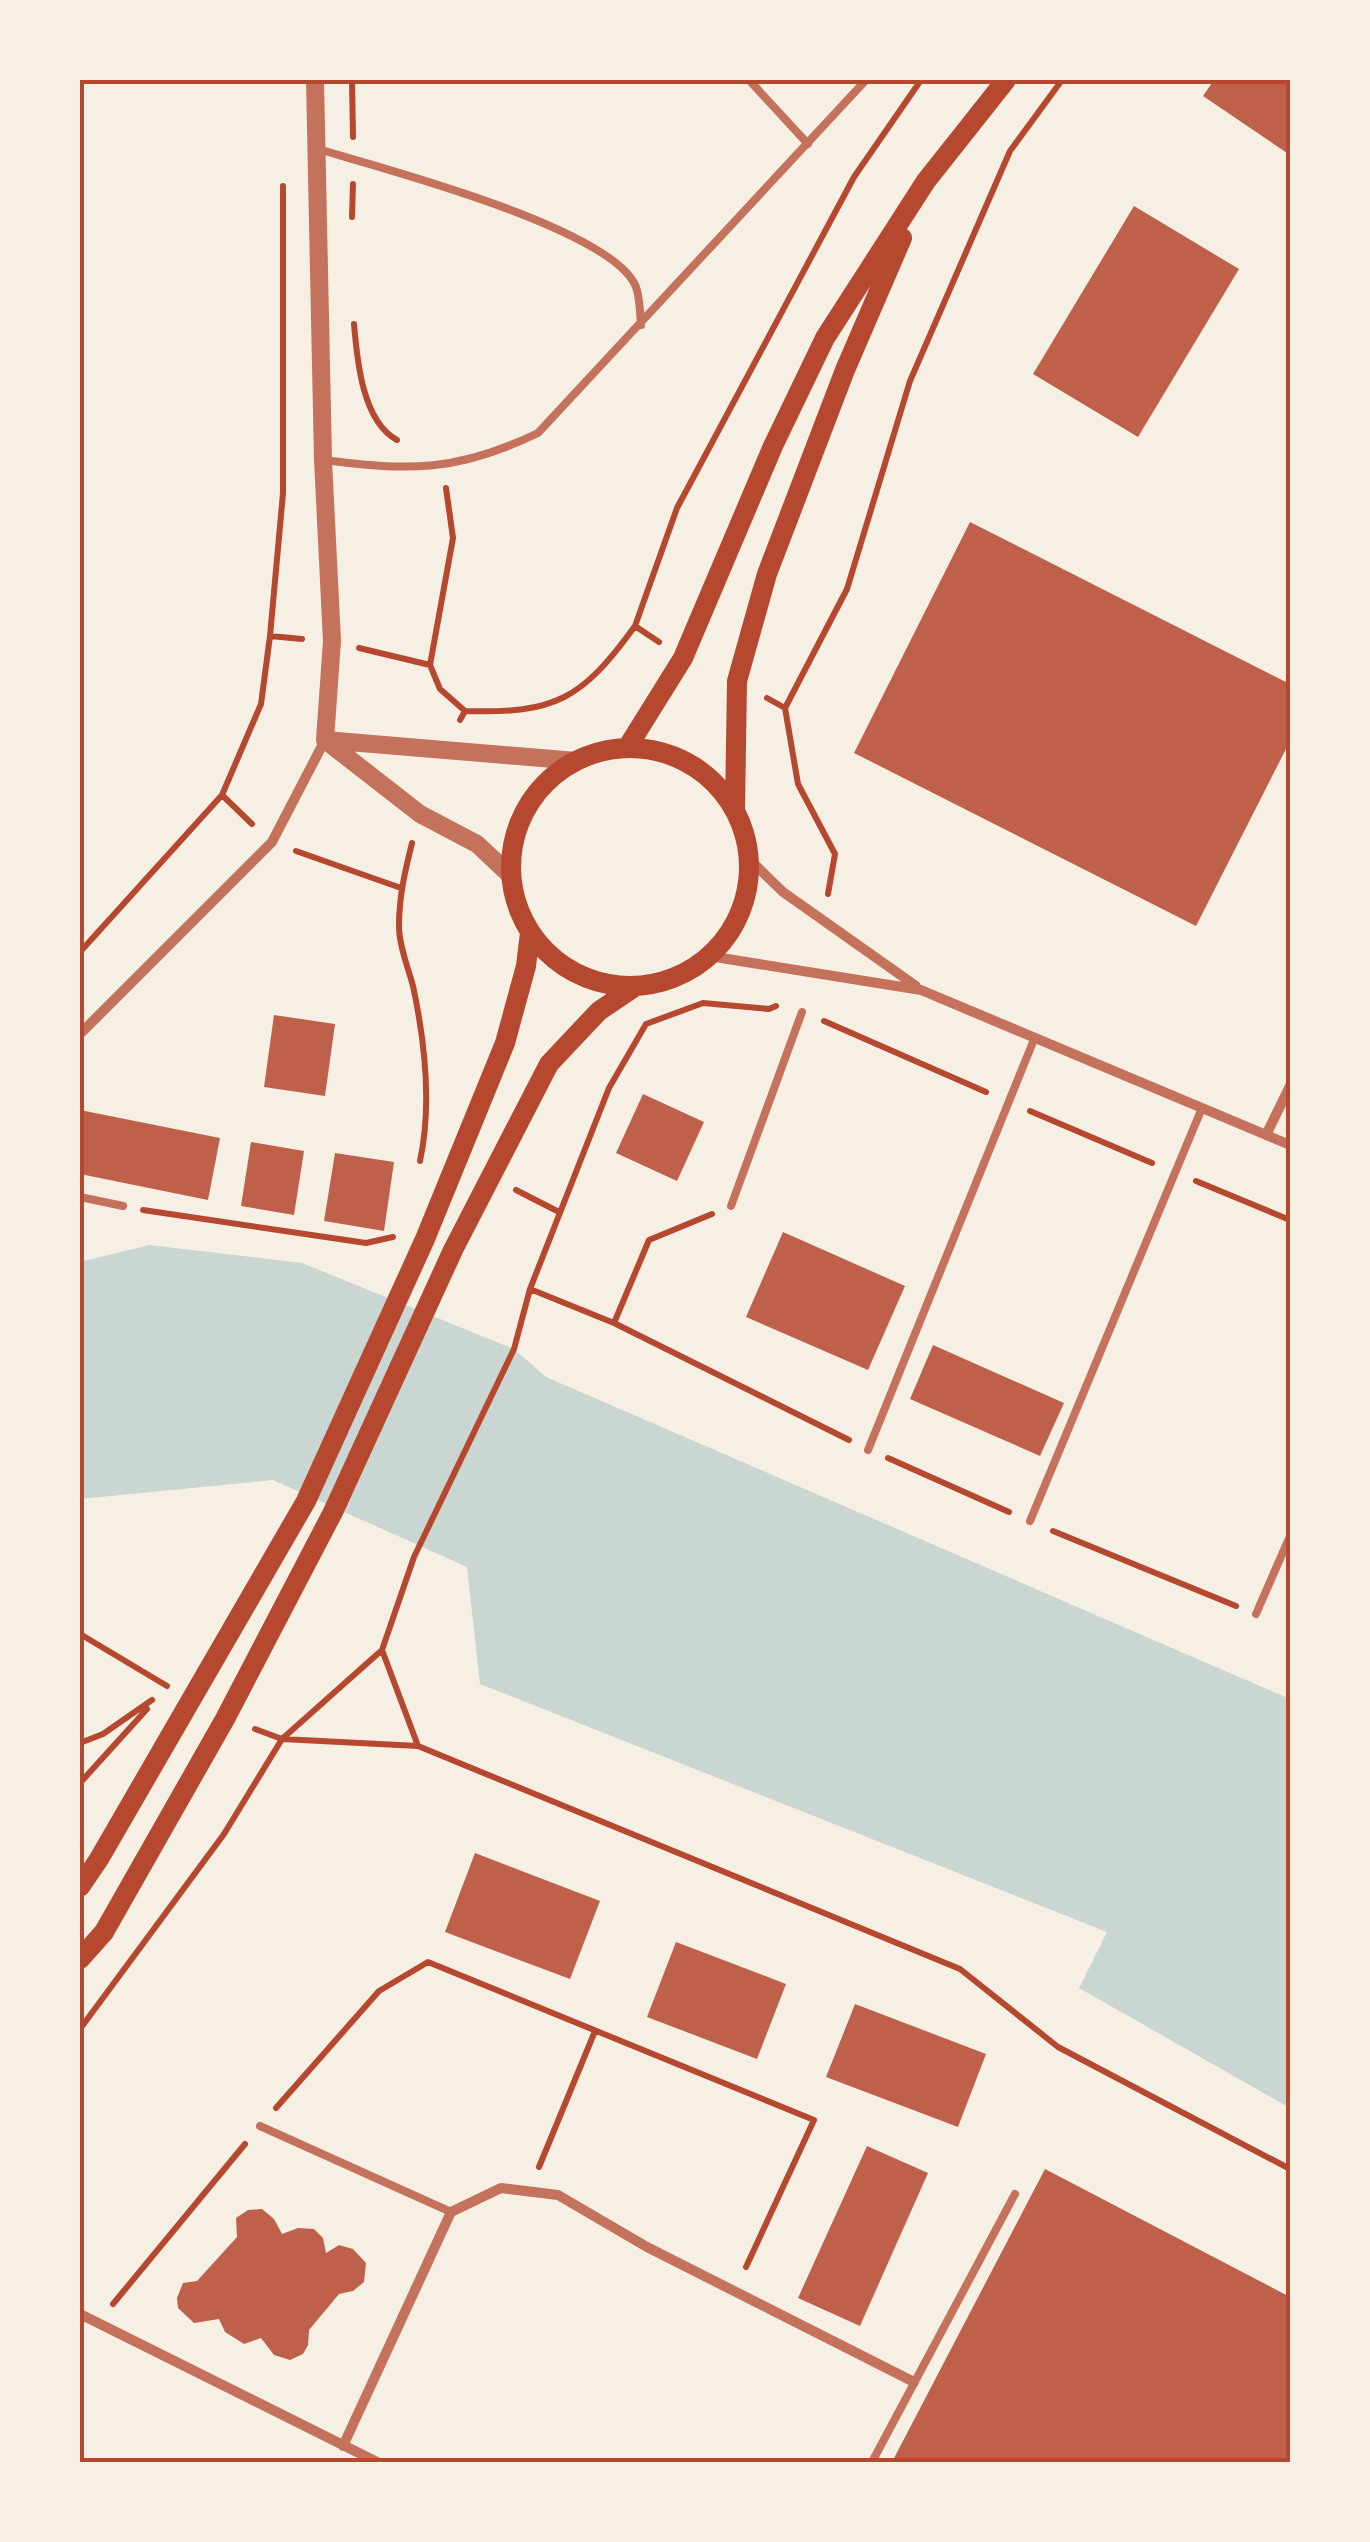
<svg xmlns="http://www.w3.org/2000/svg" width="1370" height="2542" font-family="Arial,sans-serif">
  <style>
    .water { fill: #c9d6d2 }
    .building { fill: #bf614a }
    .lines { fill: none; stroke-linecap: round; stroke-linejoin: round }
    .path { stroke: #b5482f; stroke-width: 6 }
    .service { stroke: #c5725c; stroke-width: 8 }
    .minor { stroke: #c5725c; stroke-width: 10 }
    .tertiary { stroke: #c5725c; stroke-width: 18 }
    .secondary { stroke: #b5482f; stroke-width: 20 }
    .neatline { fill: none; stroke: #b5482f; stroke-width: 4 }
  </style>
  <rect width="100%" height="100%" fill="#f6efe4"/>
  <path class="water" d="M149,1245L302,1263L514,1349L546,1377L1290,1699V2108L1079,1988L1107,1932L480,1684L467,1567L273,1480L80,1499V1262Z"/>
  <path class="building" d="M1214,80H1290V155L1203,96Z
    M1134,206L1239,269L1138,437L1033,374Z
    M970,522L1290,684V741L1196,926L854,753Z
    M274,1015L335,1024L325,1096L264,1087Z
    M643,1094L704,1122L677,1181L616,1153Z
    M80,1110L220,1138L208,1200L80,1174Z
    M251,1142L304,1151L294,1215L241,1206Z
    M335,1153L394,1162L384,1231L324,1221Z
    M783,1232L905,1286L868,1370L746,1317Z
    M933,1345L1064,1403L1040,1456L910,1399Z
    M475,1853L600,1901L570,1979L445,1932Z
    M676,1942L786,1984L757,2059L647,2017Z
    M855,2004L986,2054L958,2127L826,2077Z
    M867,2146L928,2173L860,2326L798,2298Z
    M1045,2169L1290,2297V2462H892Z
    M262,2209L274,2219L282,2234L298,2228L314,2229L323,2238L326,2253L339,2245L353,2249L366,2263L364,2282L353,2291L339,2294L309,2330L308,2345L303,2354L290,2360L274,2355L261,2338L244,2344L225,2332L219,2319L194,2323L178,2308L177,2298L183,2283L197,2281L237,2237L236,2218L248,2210Z"/>
  <g class="lines">
    <path class="path" d="M352,80L353,137
      M352,217L353,184
      M354,324C357,359 362,421 397,440
      M446,488L453,538L430,665L440,689L465,711
      M635,626L677,508L854,177L921,80
      M270,636L302,639
      M359,648L430,665
      M767,698L785,708L798,784L835,854L828,894
      M785,708L847,589L910,381L1010,151L1062,80
      M460,720L465,711C556,714 582,699 635,626L659,642
      M222,795L261,704L270,636L283,493V186
      M412,843C405,871 399,897 399,926C399,946 408,967 413,986C425,1042 432,1105 420,1161
      M296,851L401,888
      M80,952L222,795L252,824
      M824,1021L986,1092
      M1030,1111L1152,1163
      M1196,1181L1290,1220
      M516,1190L559,1212
      M143,1210L366,1243L393,1237
      M530,1289L614,1323L849,1440
      M614,1323L649,1240L712,1214
      M888,1458L1009,1512
      M1053,1531L1236,1606
      M80,1634L167,1686
      M255,1729L282,1739L418,1746L960,1969L1058,2047L1290,2169
      M80,1743L103,1734L152,1700
      M418,1746L382,1650L414,1557L514,1349L530,1289L609,1088L646,1024L703,1003L769,1009L776,1006
      M80,1783L147,1709
      M80,2029L224,1834L282,1739L382,1650
      M276,2108L379,1991L428,1962L814,2120L746,2267
      M539,2167L595,2031
      M113,2304L245,2144"/>
    <path class="service" d="M749,80L808,144
      M318,149C381,168 613,228 636,287C640,298 640,313 641,325
      M323,460C410,471 457,472 538,433L866,80
      M80,1197L123,1206
      M731,1206L802,1012
      M868,1450L1035,1037
      M1030,1521L1202,1108
      M1256,1614L1290,1536
      M260,2126L451,2212
      M872,2462L1015,2194"/>
    <path class="minor" d="M749,859L783,892L916,986
      M709,956L921,990L1290,1145
      M80,1034L272,842L325,740
      M1266,1135L1290,1086
      M80,2314L377,2462
      M343,2446L451,2212L501,2188L558,2195L647,2247L914,2382"/>
    <path class="tertiary" d="M315,80L323,460L332,641L325,740
      M325,740L577,761
      M325,740L420,814L477,844L511,876"/>
    <path class="secondary" d="M627,748L683,658L773,446L825,338L926,181L1006,80
      M511 867a119 119 0 1 1 238 0a119 119 0 1 1-238 0Z
      M735,810L737,681L767,574L845,370L902,238
      M80,1887L99,1859L306,1501L425,1239L505,1043L526,966L530,933
      M80,1959L104,1932L225,1719L333,1512L453,1250L549,1064L599,1011L636,986"/>
  </g>
  <rect width="1370" height="2542" fill="none" stroke="#f6efe4" stroke-width="165"/>
  <rect x="82" y="82" width="1206" height="2378" class="neatline"/>
</svg>
